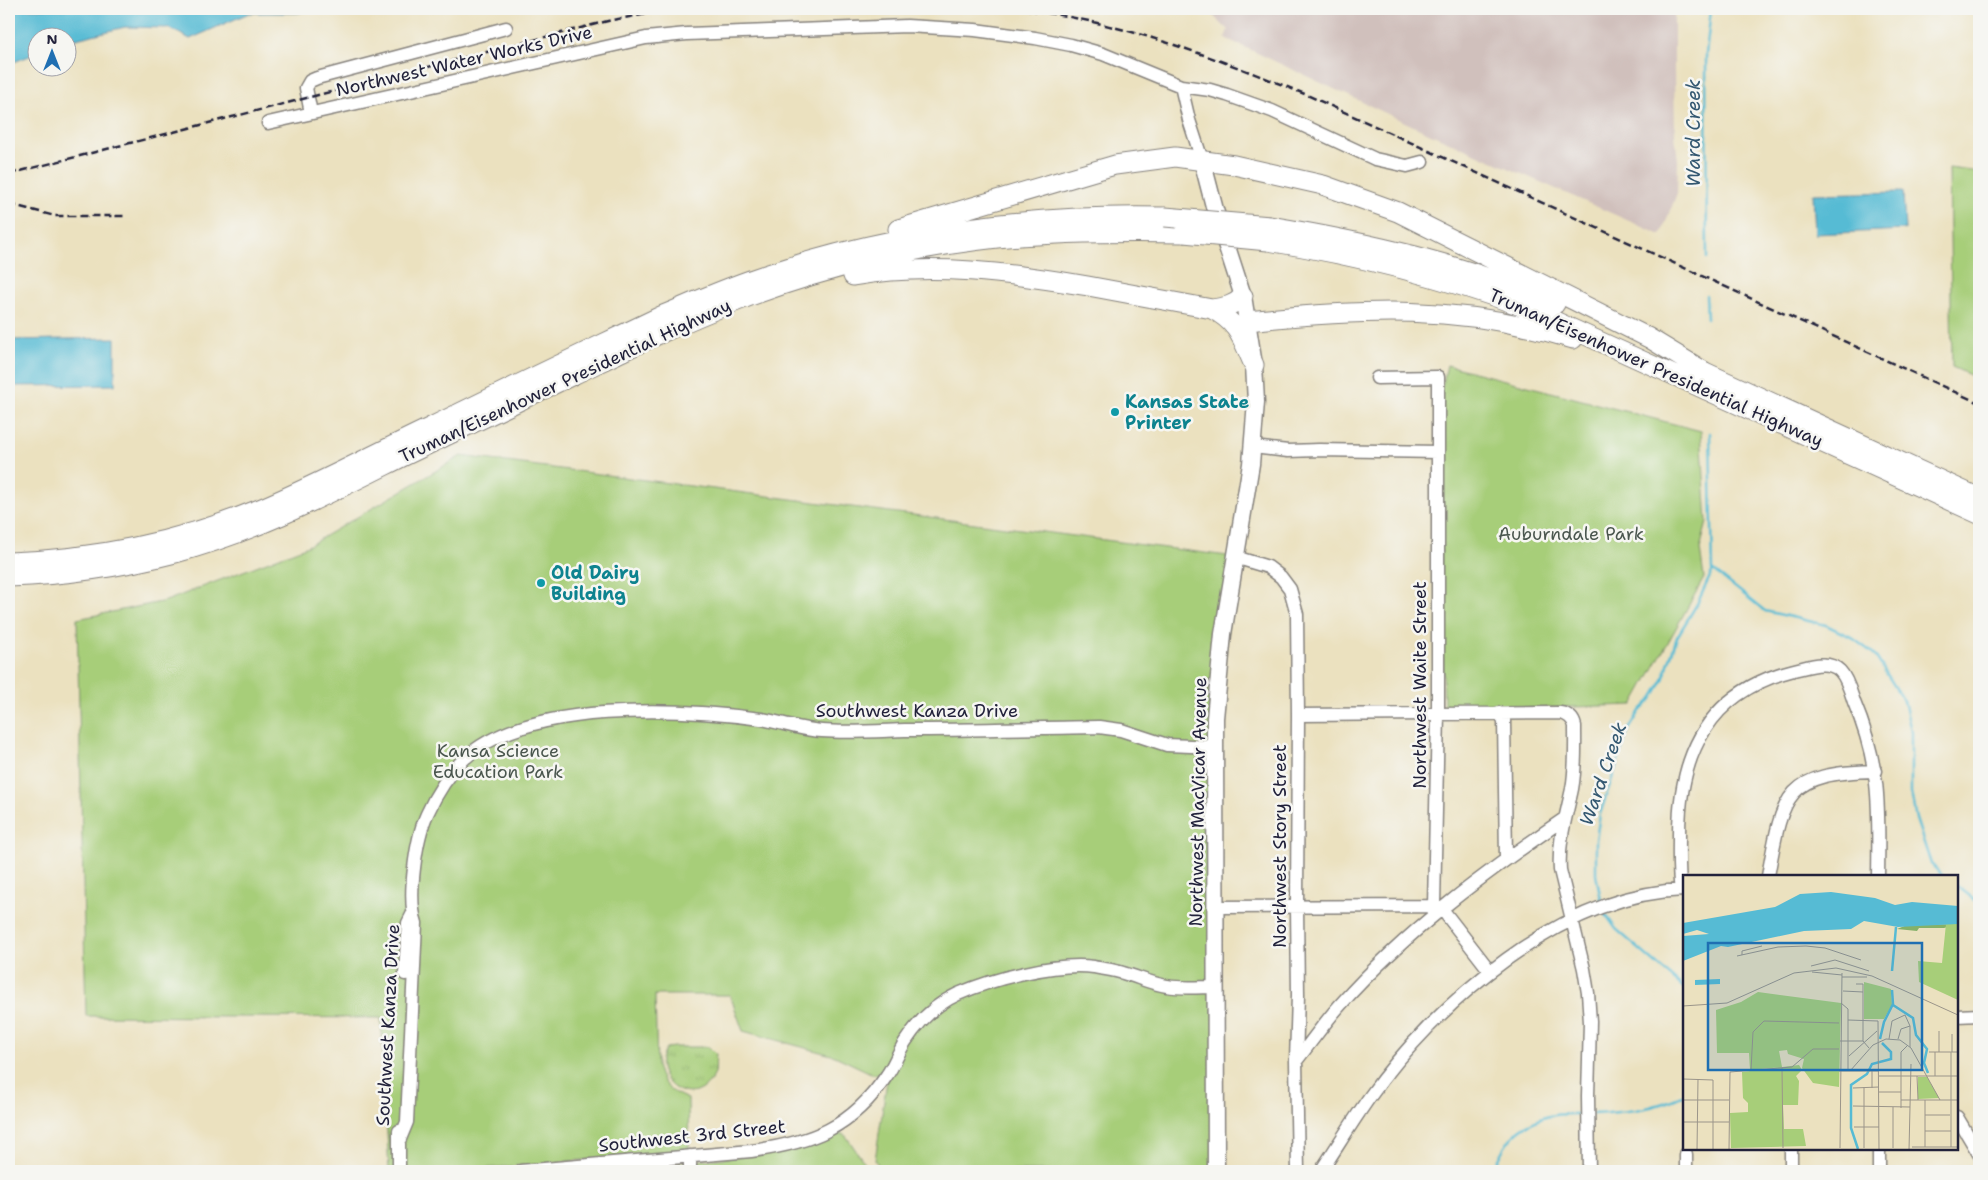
<svg xmlns="http://www.w3.org/2000/svg" width="1988" height="1180" font-family="'Shantell Sans',sans-serif">
  <style>
    .industrial { fill: #d0c0bc }
    .grass { fill: url(#grass-tufts); stroke: #64785a }
    .park { fill: #a7ce79; stroke: #64785a }
    .water { fill: #56bbd4; stroke: #3c6e88 }
    .lines { fill: none; stroke-linecap: round; stroke-linejoin: round }
    .stream { stroke: #56bbd4; stroke-width: 2.5 }
    .minor-casing { stroke: #86827d; stroke-width: 15 }
    .major-casing { stroke: #86827d; stroke-width: 19 }
    .highway-casing { stroke: #86827d; stroke-width: 21 }
    .minor { stroke: #fff; stroke-width: 12 }
    .major { stroke: #fff; stroke-width: 16 }
    .highway { stroke: #fff; stroke-width: 19 }
    .rail { stroke: #22223b; stroke-width: 2.5; stroke-dasharray: 8 4; stroke-linecap: butt }
    .highway-bridge-casing { stroke: #86827d; stroke-width: 21; stroke-linecap: butt }
    .highway-bridge { stroke: #fff; stroke-width: 19 }
    .culture-dot { fill: #0f9aa8; stroke: #f6f6f2; stroke-width: 2 }
    .labels { text-anchor: middle; dominant-baseline: central; stroke-width: 5; stroke-linejoin: round; paint-order: stroke }
    .street-label { font-size: 18px; fill: #22223b; stroke: #f6f6f2 }
    .culture-label { font-size: 18px; font-weight: bold; fill: #0d838f; stroke: #f6f6f2; text-anchor: start }
    .park-label { font-size: 18px; fill: #4a564e; stroke: #f6f6f2 }
    .water-label { font-size: 19px; font-style: italic; fill: #345871; stroke: #f6f6f2 }
    .inset-river { fill: none; stroke: #56bbd4; stroke-width: 2.5 }
    .inset-road { fill: none; stroke: #9b958a; stroke-width: 1 }
    .view { fill: #1f6fb2; fill-opacity: 0.15; stroke: #1f6fb2; stroke-width: 2.5 }
    .inset-edge { fill: none; stroke: #22223b; stroke-width: 2.5 }
  </style>
  <defs>
    <pattern id="grass-tufts" width="24" height="20" patternUnits="userSpaceOnUse" patternTransform="scale(1.25)"><rect width="24" height="20" fill="#a7ce79"/><path d="M3 7l-1-3M5 7V3M7 7l1-3M15 17l-1-3M17 17v-4M19 17l1-3" fill="none" stroke="#8fb16a"/></pattern>
  </defs>
  <rect width="100%" height="100%" fill="#f6f6f2"/>
  <filter id="ink" filterUnits="userSpaceOnUse"><feTurbulence type="fractalNoise" baseFrequency=".02" numOctaves="2"/><feDisplacementMap in="SourceGraphic" scale="10" xChannelSelector="R" yChannelSelector="G"/><feConvolveMatrix kernelMatrix="1 2 1 2 8 2 1 2 1" color-interpolation-filters="sRGB"/></filter>
  <filter id="wash" filterUnits="userSpaceOnUse"><feTurbulence type="fractalNoise" baseFrequency=".0096" numOctaves="4" result="noise"/><feDisplacementMap in="SourceGraphic" scale="20" xChannelSelector="R" yChannelSelector="G"/><feGaussianBlur stdDeviation="1.12" result="paint"/><feColorMatrix in="noise" values="0 0 0 0 0 0 0 0 0 0 0 0 0 0 0 0 0 1.4 0 .05"/><feComposite in="paint" operator="in"/></filter>
  <g filter="url(#wash)">
    <rect width="100%" height="100%" fill="#ebe1bf"/>
    <path class="industrial" d="M1206,9H1674V68L1675,135L1678,161L1677,193L1661,235L1424,131L1225,38L1228,30Z"/>
    <path class="grass" d="M674,1047H709L716,1054C715,1060 716,1067 715,1073C714,1077 711,1080 709,1083C688,1110 646,1076 666,1048Z"/>
    <path class="park" d="M1949,168L1979,172V379L1952,367Z
      M1447,365L1701,431L1707,522L1700,549L1704,578L1633,705L1512,709H1444L1441,571V392Z
      M461,456L1235,557L1215,747V1171H882L875,1160L888,1074H873L835,1056L743,1031L730,995H655L657,1066C663,1086 669,1091 688,1099L689,1151L455,1171H389L381,1018L86,1016L77,619L166,601L308,546Z
      M838,1132L846,1136L870,1171H586L777,1153L807,1146Z"/>
    <path class="water" d="M9,9H315L298,13H249L190,39L169,28L125,27L68,41V38H38L37,53L9,64Z
      M1903,192L1905,230L1815,234L1813,194Z
      M115,338V385L9,386V340Z"/>
    <g class="lines">
      <path class="stream" d="M1707,258L1706,54L1711,9
        M1706,295L1707,319
        M1713,570L1765,611L1826,625L1851,637L1874,654L1904,701L1911,731V793L1916,819L1931,864L1943,876
        M1957,886L1979,903
        M1602,904L1596,875V840L1600,814L1628,731L1640,711L1652,699L1663,680L1677,637L1697,604L1713,570L1710,433
        M1604,912L1616,929L1684,988
        M1592,1114C1627,1112 1652,1110 1684,1095
        M1493,1171C1504,1142 1517,1125 1549,1116C1559,1113 1573,1114 1584,1114"/>
    </g>
  </g>
  <g filter="url(#ink)">
    <g class="lines">
      <defs>
        <path id="minor" d="M1181,86L1189,120L1202,160
          M311,113L306,88L310,81L317,78L506,28
          M268,123L646,38L687,34L907,26L975,30L1035,38L1071,45L1103,54L1181,86L1210,90L1227,95L1272,111L1375,159L1407,166L1422,162
          M1377,378L1438,377V714L1434,906
          M1253,447L1288,451L1319,450L1438,452
          M1235,557L1268,567L1281,577L1290,589L1297,614L1298,715L1297,907L1298,995L1296,1061L1298,1171
          M1499,713L1504,720L1506,858
          M1298,715L1560,713C1568,714 1573,718 1575,726C1575,747 1576,768 1572,789C1566,817 1558,841 1560,870L1584,969L1588,993L1590,1022L1588,1096L1589,1171
          M1768,876C1783,793 1785,773 1876,771
          M1681,890C1678,872 1679,853 1679,834C1679,752 1710,691 1794,670C1808,667 1828,659 1840,671C1847,678 1851,693 1854,702C1881,766 1879,809 1878,876
          M1216,907L1434,906L1442,909L1490,971
          M405,974L408,923L413,913
          M1957,1016L1979,1015
          M1296,1061C1311,1042 1325,1022 1341,1004C1406,931 1485,873 1564,819
          M1957,1117L1979,1154
          M400,1139L407,1122L416,923C407,898 416,838 427,814C436,794 449,774 464,759C527,700 681,708 761,719C781,722 801,730 822,731C849,733 877,731 905,730C969,730 1034,728 1099,727L1121,730L1167,745L1215,747
          M1791,1149V1171
          M1879,1149V1171
          M690,1156V1171
          M399,1171V1131
          M521,1171L751,1151C811,1143 852,1128 887,1075C894,1065 898,1053 905,1042C918,1022 936,1004 958,994C992,979 1056,962 1094,967C1103,969 1114,970 1123,973C1138,977 1152,984 1167,986C1183,989 1200,987 1216,987
          M1321,1171C1337,1147 1352,1122 1369,1098C1436,1003 1563,893 1684,890
          M1686,1171V1154"/>
        <path id="major" d="M1202,160L1215,210L1243,296L1254,365L1256,402L1251,464L1223,634L1215,718L1216,1171"/>
        <path id="highway" d="M1270,226C1367,242 1465,264 1555,304
          M898,229L1115,165L1175,157L1234,165L1323,185L1398,212L1649,338L1705,372
          M1268,241C1356,255 1440,276 1524,307L1979,514
          M853,276C932,262 1010,273 1088,286C1129,294 1171,301 1212,309C1239,323 1242,339 1254,365
          M1212,309C1225,307 1234,306 1243,296
          M1247,321C1363,309 1461,304 1573,339
          M1694,367L1979,498
          M9,562C95,559 182,541 262,508C319,484 374,454 429,428C506,390 584,353 661,316C692,303 723,289 756,278C888,233 1026,214 1165,217
          M9,577C65,575 121,567 175,553C256,532 330,493 404,456C460,429 517,402 573,375C625,350 677,324 732,303C816,270 907,248 997,238C1060,232 1122,232 1184,233"/>
      </defs>
      <use href="#minor" class="minor-casing"/>
      <use href="#major" class="major-casing"/>
      <use href="#highway" class="highway-casing"/>
      <use href="#minor" class="minor"/>
      <use href="#major" class="major"/>
      <use href="#highway" class="highway"/>
      <path class="rail" d="M1022,9C1121,22 1215,57 1307,95L1979,403
        M9,174L612,20L676,9
        M9,204L55,216H124"/>
      <defs>
        <path id="highway-bridge" d="M1165,217L1270,226
          M1184,233L1268,241"/>
      </defs>
      <use href="#highway-bridge" class="highway-bridge-casing"/>
      <use href="#highway-bridge" class="highway-bridge"/>
    </g>
  </g>
  <g class="culture-dot">
    <circle cx="1115" cy="412" r="5"/>
    <circle cx="541" cy="583" r="5"/>
  </g>
  <g class="labels">
    <g class="street-label">
      <text transform="translate(464 61) rotate(-13)">Northwest Water Works Drive</text>
      <text transform="translate(1656 368) rotate(24)">Truman/Eisenhower Presidential Highway</text>
      <text transform="translate(565 381) rotate(-25)">Truman/Eisenhower Presidential Highway</text>
      <text transform="translate(1420 685) rotate(-90)">Northwest Waite Street</text>
      <text x="917" y="711">Southwest Kanza Drive</text>
      <text transform="translate(1198 802) rotate(-89)">Northwest MacVicar Avenue</text>
      <text transform="translate(1280 846) rotate(-90)">Northwest Story Street</text>
      <text transform="translate(388 1025) rotate(-87)">Southwest Kanza Drive</text>
      <text transform="translate(692 1136) rotate(-6)">Southwest 3rd Street</text>
    </g>
    <g class="culture-label">
      <text x="1125" y="402">Kansas State<tspan x="1125" dy="21">Printer</tspan></text>
      <text x="551" y="573">Old Dairy<tspan x="551" dy="21">Building</tspan></text>
    </g>
    <g class="park-label">
      <text x="1571" y="534">Auburndale Park</text>
      <text x="498" y="751">Kansa Science<tspan x="498" dy="21">Education Park</tspan></text>
    </g>
    <g class="water-label">
      <text transform="translate(1693 133) rotate(-90)">Ward Creek</text>
      <text transform="translate(1603 774) rotate(-71)">Ward Creek</text>
    </g>
  </g>
  <g transform="translate(1683 875)">
    <rect width="275" height="275" fill="#ebe1bf"/>
    <path d="M275,49L261,53H236L234,56L214,54L224,50Z" fill="#85b169"/>
    <path d="M263,49H275V125L236,107L235,86L259,88ZM181,107L208,114L209,130L201,144H181ZM75,117L158,128L156,212L130,208L119,193L121,184L105,179L104,175L96,176L99,192L67,195L66,178H34L33,135L58,127ZM116,190L119,195L113,201L116,206L115,230H100L101,254H120L123,271L48,273L47,238L65,237V228L60,223L59,197ZM235,202H244L256,223L235,224Z" fill="#a7ce79"/>
    <path d="M148,17L192,23L212,30L229,27L275,31V49L215,52L181,46L168,54L121,56L45,72L38,71L0,86V61L26,59L14,55L0,59V48L92,32L117,19ZM37,104V109L12,110V105Z" fill="#56bbd4"/>
    <path class="inset-river" d="M209,96L213,52M210,130L230,143L233,160L244,174L241,188L245,198M197,164L201,147L210,129L209,115M175,274L168,253V210L184,199L189,189L208,184V177L199,168"/>
    <path class="inset-road" d="M59,80V76L79,71M54,81L95,72L123,71L142,73L178,85M128,91L152,85L186,96M129,97L159,100M159,102H184M173,109H180V166L186,173M160,116L180,117M158,128L165,134V195M0,131L44,128L111,98L153,93L189,101L275,140M165,145L195,146L196,275M256,156V177M269,159V177M206,164L209,146L222,140L227,151V172M215,164L218,154L227,151M157,166H180M246,177H275M268,177V272M166,181L194,156M99,193L100,273M68,195L70,157L81,146L156,148M156,196H196M167,196L190,170L203,164L217,165L228,173L257,225M196,201H275M234,201L235,225M252,201V177M0,204L30,205V275M181,212V273M170,213L196,212M189,213V196M196,217H218M0,225H46M218,225H275M170,231L227,232M210,232V273M218,233V177L225,170M242,240H267M0,247H46M171,252H196M242,256H268M229,272H275M242,272V225M157,273L159,98M14,275L15,204M38,275H233M46,275L47,197L109,192L130,174H156M226,275L228,189"/>
    <path class="view" d="M25,68H239V195H25Z"/>
    <rect width="275" height="275" class="inset-edge"/>
  </g>
  <rect width="1988" height="1180" fill="none" stroke="#f6f6f2" stroke-width="30"/>
  <g transform="translate(52 52)"><circle r="24" fill="#f6f6f2" stroke="#a1a1a9"/>
  <path d="M0-4L9 19L0 12L-9 19Z" fill="#1f6fb2"/>
  <text y="-8" font-size="14" font-weight="bold" text-anchor="middle" fill="#22223b">N</text>
  </g>
</svg>
